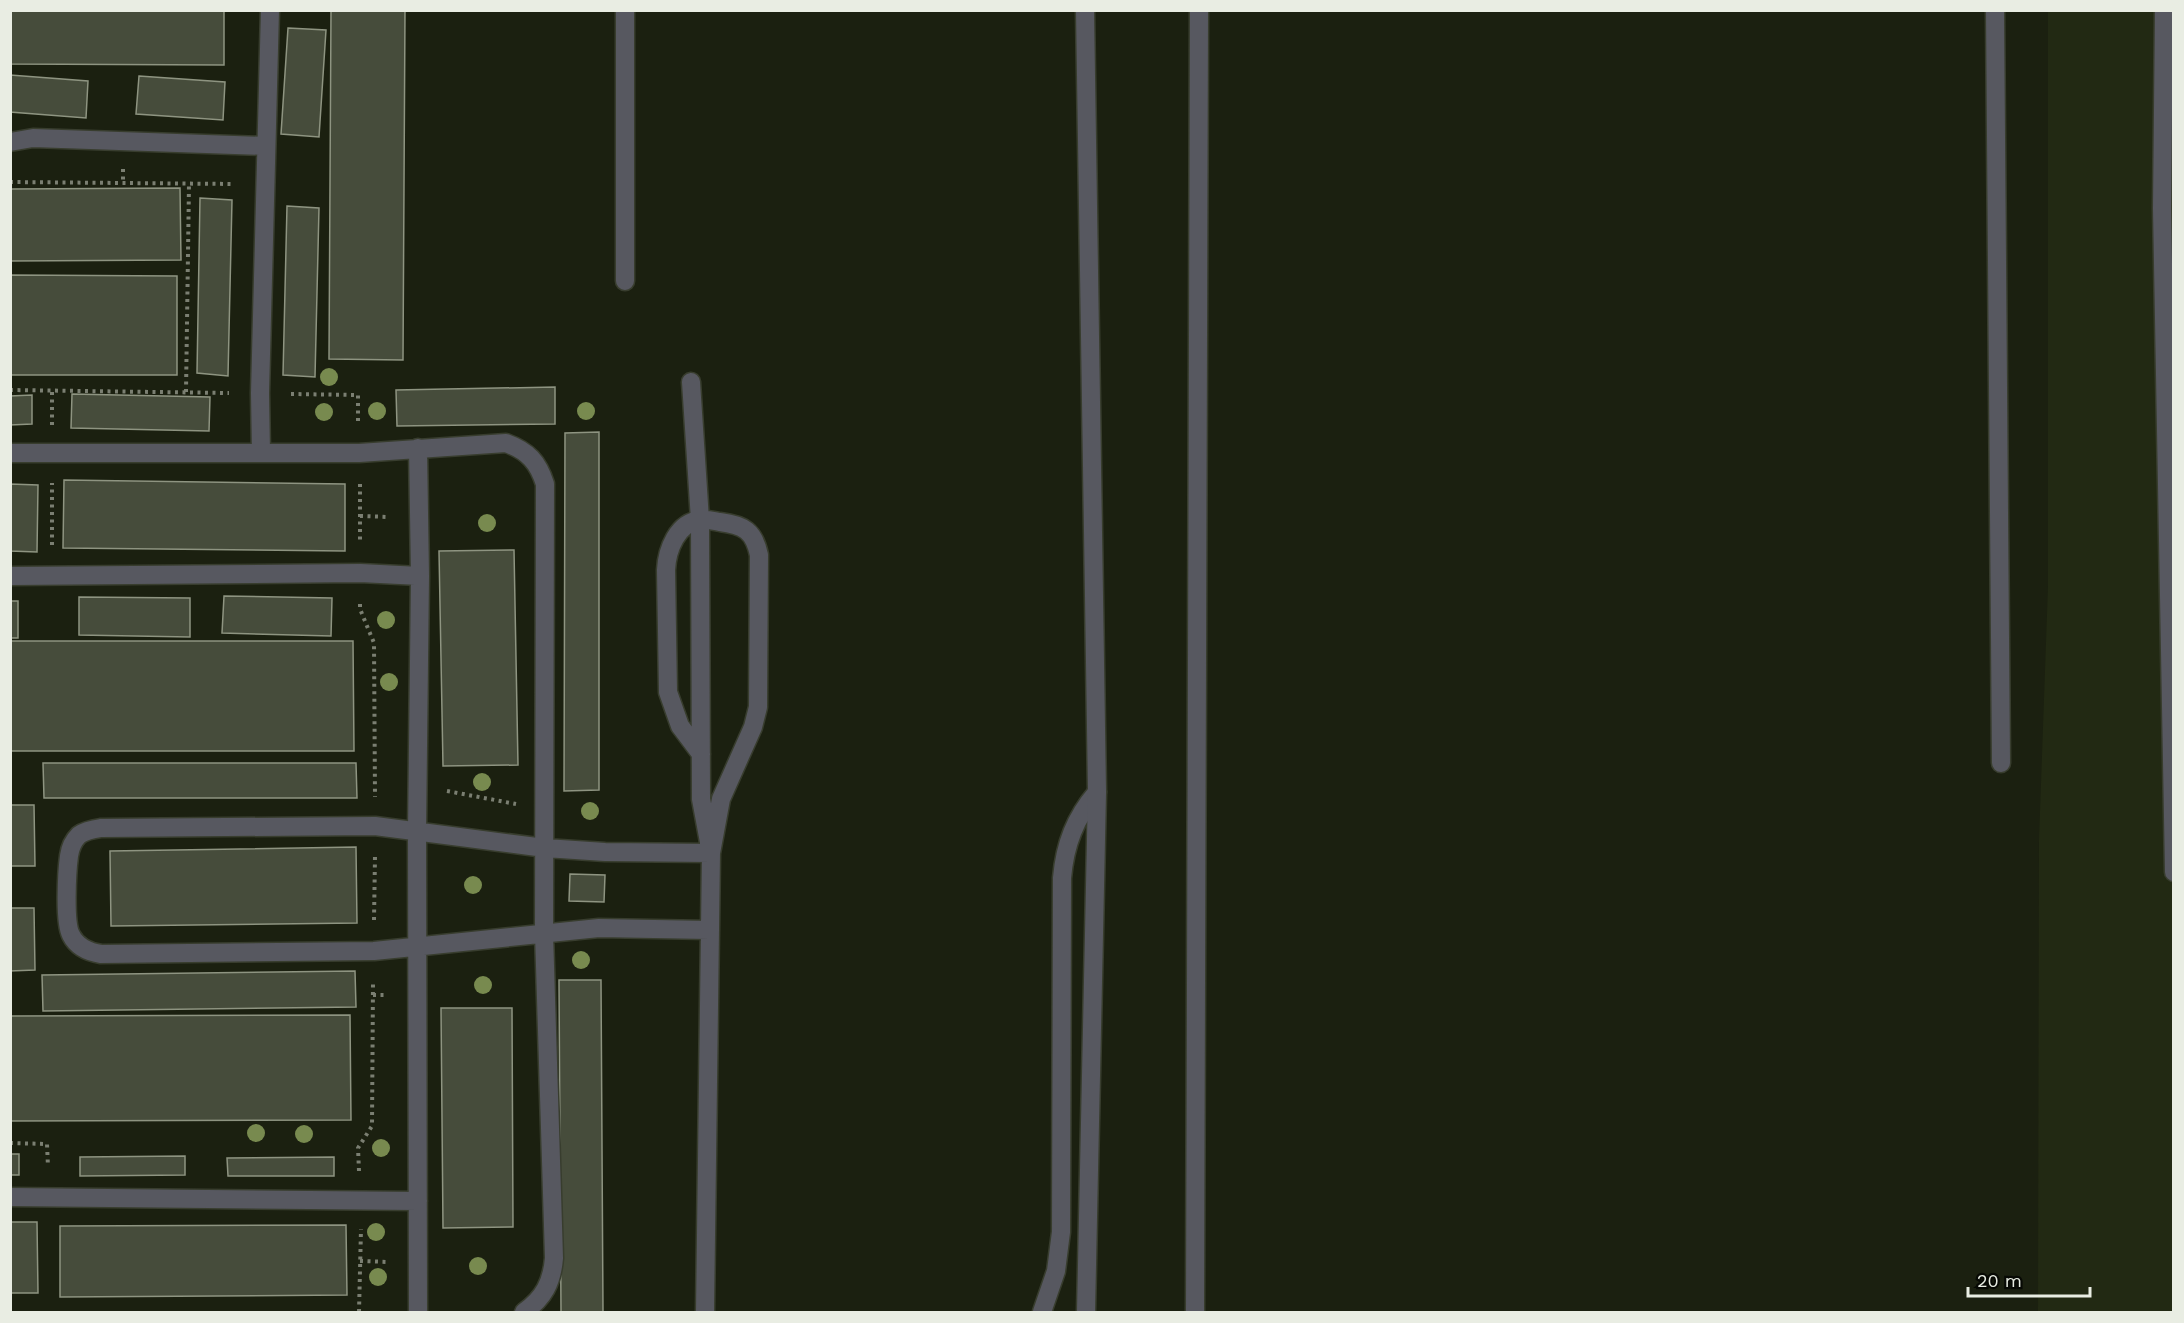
<svg xmlns="http://www.w3.org/2000/svg" width="2184" height="1323" font-family="'Work Sans',sans-serif">
  <style>
    .built { fill: #222913 }
    .building { fill: #464c3b; stroke: #8e9481; stroke-width: 1.5 }
    .lines { fill: none; stroke-linecap: round; stroke-linejoin: round }
    .lane-casing { stroke: #383d2e; stroke-width: 21 }
    .street-casing { stroke: #383d2e; stroke-width: 21 }
    .path { stroke: #7b7f72; stroke-width: 4; stroke-dasharray: 3 4.5; stroke-linecap: butt }
    .lane { stroke: #575860; stroke-width: 18 }
    .street { stroke: #575860; stroke-width: 18 }
    .tree { fill: #788a4f }
  </style>
  <rect width="100%" height="100%" fill="#1b2010"/>
  <path class="built" d="M2048,11H2173V1312H2038L2039,840L2048,586Z"/>
  <path class="building" d="M10,10H224V65L10,64Z
    M331,10H405L403,360L329,359Z
    M288,28L326,30L319,137L281,134Z
    M10,75L88,81L86,118L10,112Z
    M139,76L225,82L223,120L136,114Z
    M180,188L181,260L10,261V189Z
    M200,198L232,200L228,376L197,373Z
    M287,206L319,208L315,377L283,375Z
    M10,275L177,276V375H10Z
    M555,387V424L397,426L396,390Z
    M72,394L210,397L209,431L71,428Z
    M32,395V424L10,425V396Z
    M599,432V790L564,791L565,433Z
    M64,480L345,484V551L63,548Z
    M10,484L38,485L37,552L10,551Z
    M514,550L518,765L443,766L439,551Z
    M224,596L332,598L331,636L222,633Z
    M79,597L190,598V637L79,635Z
    M10,601H18V638H10Z
    M10,641H353L354,751H10Z
    M43,763H356L357,798H44Z
    M10,805H34L35,866H10Z
    M356,847L357,923L111,926L110,851Z
    M570,874L605,875L604,902L569,901Z
    M10,908H34L35,970L10,971Z
    M355,971L356,1007L43,1011L42,975Z
    M559,980H601L603,1312H561Z
    M441,1008H512L513,1227L443,1228Z
    M350,1015L351,1120L10,1121V1016Z
    M10,1154H19V1175H10Z
    M185,1156V1175L80,1176V1157Z
    M334,1157V1176H228L227,1158Z
    M10,1222H37L38,1293H10Z
    M346,1225L347,1295L60,1297V1226Z"/>
  <g class="lines">
    <defs>
      <path id="lane" d="M2164,10L2162,208L2174,872
        M10,142L33,138L266,146
        M625,281V10
        M691,382L700,520L701,799L709,842
        M418,448L420,576L417,832L418,1312
        M10,453H359L506,443C528,451 538,462 545,484L544,933L554,1258C552,1282 544,1298 524,1312
        M261,453L260,393L270,10
        M10,576L360,573L420,576
        M701,754L680,726L668,692L666,570C667,550 677,522 701,520C707,519 714,521 720,522C744,525 754,531 759,555L758,707L753,727L721,799L711,853L705,1312
        M709,930L599,928L374,951L101,954C88,952 77,947 71,935C64,922 67,871 69,856C70,848 74,840 79,835C86,830 94,829 101,828L375,826L545,848L605,852L711,853
        M10,1197L418,1201
        M1042,1312L1056,1271L1061,1232L1062,878C1065,844 1075,818 1097,792"/>
      <path id="street" d="M1085,10L1097,792L1086,1312
        M1995,10L2001,763
        M1195,1312L1199,10"/>
    </defs>
    <use href="#lane" class="lane-casing"/>
    <use href="#street" class="street-casing"/>
    <path class="path" d="M123,169V183
      M10,182L235,184
      M10,390L229,393
      M186,392L189,184
      M291,394L358,395V422
      M52,425V390
      M360,484V542
      M360,516L389,517
      M52,545V483
      M360,604V609L374,643L375,797
      M447,791L516,804
      M374,920L375,856
      M373,995H387
      M10,1143L47,1144L48,1167
      M359,1171L358,1148L372,1126L373,982
      M360,1261L389,1262
      M359,1312L361,1229"/>
    <use href="#lane" class="lane"/>
    <use href="#street" class="street"/>
  </g>
  <g class="tree">
    <circle cx="329" cy="377" r="9"/>
    <circle cx="377" cy="411" r="9"/>
    <circle cx="586" cy="411" r="9"/>
    <circle cx="324" cy="412" r="9"/>
    <circle cx="487" cy="523" r="9"/>
    <circle cx="386" cy="620" r="9"/>
    <circle cx="389" cy="682" r="9"/>
    <circle cx="482" cy="782" r="9"/>
    <circle cx="590" cy="811" r="9"/>
    <circle cx="473" cy="885" r="9"/>
    <circle cx="581" cy="960" r="9"/>
    <circle cx="483" cy="985" r="9"/>
    <circle cx="256" cy="1133" r="9"/>
    <circle cx="304" cy="1134" r="9"/>
    <circle cx="381" cy="1148" r="9"/>
    <circle cx="376" cy="1232" r="9"/>
    <circle cx="478" cy="1266" r="9"/>
    <circle cx="378" cy="1277" r="9"/>
  </g>
  <rect width="2184" height="1323" fill="none" stroke="#e9ede3" stroke-width="24"/>
  <path d="M1968 1287v9h122v-9" fill="none" stroke="#e9ede3" stroke-width="3"/>
  <text x="1977" y="1287" font-size="18" fill="#e9ede3" stroke="#070904" stroke-width="4.5" paint-order="stroke">20 m</text>
</svg>
